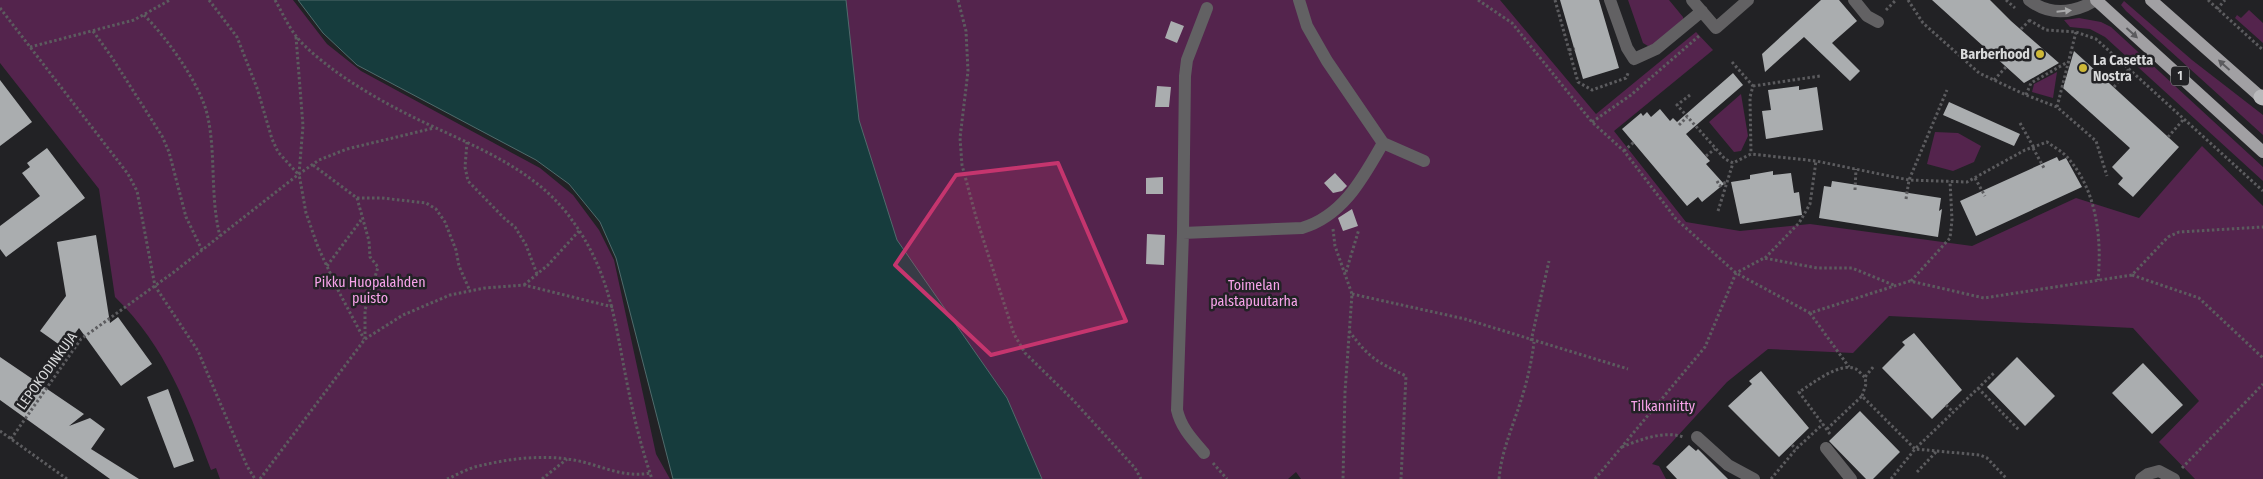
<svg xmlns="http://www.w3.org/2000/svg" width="2263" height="479" font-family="'Fira Sans Condensed',sans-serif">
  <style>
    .green { fill: #54244d }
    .water { fill: #163c3d; stroke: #506b6c }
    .building { fill: #aaadaf }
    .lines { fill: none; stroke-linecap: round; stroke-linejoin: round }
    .path { stroke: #5c5c5f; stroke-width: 3; stroke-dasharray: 2.5 2.5; stroke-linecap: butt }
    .minor { stroke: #626163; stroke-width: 12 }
    .major { stroke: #a1a0a3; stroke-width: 12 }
    .highway { stroke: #bababc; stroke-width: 15 }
    .oneway { fill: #a9aaab }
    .oneway2 { fill: #5b5b5e }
    .marked { fill: #c5356e; fill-opacity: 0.2; stroke: #c5356e; stroke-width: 4; stroke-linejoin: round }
    .poi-dot { fill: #ceb837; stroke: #222225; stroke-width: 2 }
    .labels { text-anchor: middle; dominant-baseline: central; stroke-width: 5; stroke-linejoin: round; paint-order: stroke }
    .shield { fill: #222225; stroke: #a2a3a4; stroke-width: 1 }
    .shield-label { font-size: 12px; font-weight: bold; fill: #d9dadb }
    .poi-label { font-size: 14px; font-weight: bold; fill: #d9dadb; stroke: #222225; text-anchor: end }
    .park-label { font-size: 14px; fill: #f8a3ea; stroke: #222225 }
    .street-label { font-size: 14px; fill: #d9dadb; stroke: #222225 }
  </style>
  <rect width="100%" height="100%" fill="#222225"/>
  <path class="green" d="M0,0H293L327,44L361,71L540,168L573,195L599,230L614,260L656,454L670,479H220L216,468L211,470C187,405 166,347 115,297L99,189L0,63Z
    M727,0H1500L1596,114L1696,32L1713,50L1614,131L1686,222L1740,231L1810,224L1972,246L2076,198L2139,218L2202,146L2263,206V479H2195L2159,442L2199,401L2133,328L1889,316L1853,353L1768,349L1727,382L1652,464L1659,466L1666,479H1301L1296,472L1288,479H908Z
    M1628,0H1669L1683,17L1684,22L1654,45L1648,46L1643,43Z
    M2124,1L2192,60L2263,115V135L2126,11L2121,5Z
    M2249,10L2263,23V43L2235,18L2237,15L2241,18Z
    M2079,18L2101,22L2111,27L2263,167V181L2105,37L2090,29L2070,27L2064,20Z
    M2057,72L2053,98L2032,92L2034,84Z
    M1741,94L1748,136L1741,151L1734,152L1709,122Z
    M1935,132L1958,133L1981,146L1974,162L1953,171L1927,164Z"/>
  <path class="water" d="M298,0H846L859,120L897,240L1007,398L1042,479H673L616,258L600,222L569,184L536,160L357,65L323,33Z"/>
  <path class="building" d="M1560,0H1599L1619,68L1583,79Z
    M1821,0H1839L1857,21L1832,43L1860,71L1850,81L1804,37L1765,72L1762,54Z
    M1932,0H1990L2011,21L2059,63L2024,83Z
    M1171,21L1184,26L1177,43L1165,38Z
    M2074,51L2179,147L2133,197L2118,184L2123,178L2112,167L2130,148L2063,88Z
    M1733,73L1743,85L1686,134L1710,161L1706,164L1724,184L1702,202L1698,197L1687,206L1622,129L1641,113L1643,116L1647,112L1651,117L1660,109L1670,121L1673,118L1677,122Z
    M0,80L32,122L0,146Z
    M1157,86L1171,87L1169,107H1155Z
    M1799,86V90L1817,87L1823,130L1766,139L1762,111L1771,110L1768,90Z
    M1949,102L2020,134L2014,146L1943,115Z
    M47,148L85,198L6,257L0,249V226L40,196L22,173L30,167L27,163Z
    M2057,157L2059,161L2066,158L2082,187L1976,236L1960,201Z
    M1773,171V175L1791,173L1794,193L1799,192L1802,215L1740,224L1731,182L1750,179V175Z
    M1335,173L1347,186L1342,191L1333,193L1324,183Z
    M1163,177V194H1146V178Z
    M1832,181L1941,198L1939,211L1942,209L1938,237L1819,218L1824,186L1831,187Z
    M1352,209L1358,226L1343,231L1338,218Z
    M1147,234L1165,235L1164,265L1146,264Z
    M96,235L110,323L118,317L152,364L121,386L79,328L64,348L40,331L66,296L57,242Z
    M1914,333L1962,390L1932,419L1882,368L1905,345L1902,342Z
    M0,357L84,414L69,426L90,418L105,429L91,449L139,479H110L0,400Z
    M2017,357L2055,396L2025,426L1987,387Z
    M2143,363L2183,405L2152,434L2112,393Z
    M1761,371L1809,428L1779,457L1728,406L1752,384L1749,381Z
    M168,389L194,461L174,468L147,397Z
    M1860,411L1900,452L1873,479H1866L1829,441Z
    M1689,445L1696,451L1698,449L1728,479H1677L1666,467Z"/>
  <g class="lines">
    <path class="path" d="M209,0L237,37L257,88L272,139L278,152L298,174
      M275,0C282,12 288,26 296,36C306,49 322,61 335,71C366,93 399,111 434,127C481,149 532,170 566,212C611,270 614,319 628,388C634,418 642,450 652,479
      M958,0L966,31L968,71L960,138L962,165L976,217L1014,334L1025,353L1073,400L1135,468L1141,479
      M1478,0L1512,23L1592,122L1624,151L1676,219L1736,273L1810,313L1910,281L1984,298L2132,275L2168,237L2179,232L2263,227
      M1555,0L1578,82L1592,90L1626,78L1629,71
      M1908,0L1923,23L1979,73L2026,95L2057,107L2096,141L2107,176
      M2006,0L2015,8
      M2208,0L2263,50
      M0,8L128,174L137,191L155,286L198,351L247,466L255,479
      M2217,9L2225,0
      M1886,10L1896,0
      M144,15C167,38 202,86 208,118C216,156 210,198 220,236
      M2029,20L2046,30L2076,32L2096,39L2263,191
      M2021,29L2030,20
      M93,31L111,56L162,136L169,152L186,217L202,250
      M296,37L303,126L299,174L306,213L318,247L339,292L364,339
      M30,47L134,20L170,0
      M1569,50L1575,49
      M1732,62L1753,86L1750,97L1751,154
      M1994,80L2006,67
      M1753,86L1820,76
      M2114,87L2129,69
      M1690,95L1677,105L1725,159L1733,163L1751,154L1816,161L1909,180L1967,182L2025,150L2047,142C2054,147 2063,152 2068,158C2097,191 2102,239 2098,280
      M2026,95L2031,83L2066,63
      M2057,107L2076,32
      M1592,122L1631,95L1699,36
      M2020,123L2034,148
      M1679,125L1687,117
      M2168,137L2183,120
      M467,142L465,167L468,181L505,219L515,227L526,245L537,274
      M2033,148L2044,168
      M1624,151L1634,142
      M1706,156L1715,149
      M313,165L357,198H382L426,203L436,209L445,222L456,250L459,266L470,291
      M1975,178L1985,196
      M1717,181L1720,186L1727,181
      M1855,190L1856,169
      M357,198L369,241L370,257L378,267L365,310V338
      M1906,199L1909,180L1947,90
      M1718,211L1733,163
      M1333,229L1335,246L1352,294L1345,392L1343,479
      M1765,258L1799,223L1810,204L1816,161
      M327,266L361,220
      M1346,272L1359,229
      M2132,275L2199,298L2263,358
      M1911,281L1950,238L1952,220L1950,181
      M524,285L548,265L579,231
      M1352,294L1465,319L1628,369
      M1810,313L1849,367
      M1349,331C1370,359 1376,361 1406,376L1401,479
      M1531,341L1549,261
      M1978,388L2019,430
      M1862,396L1866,384L1865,377L1874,366
      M1946,405L1953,412
      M1827,429L1862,396L1915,449L1980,455L1987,458L2007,479
      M0,431L67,479
      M1830,434L1799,392C1812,384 1840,361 1856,369C1859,371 1862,375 1865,377
      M11,439L81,339L174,272L299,174L319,160L347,149L434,128
      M1792,445L1796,449
      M1622,447C1639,440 1665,430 1683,437
      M1213,463L1227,479
      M2182,468L2263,384
      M1917,472L1937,451
      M260,479L365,339L403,315L450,295L485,288L524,285L613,307
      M447,479C457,475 468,468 479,466C507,459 539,455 567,459C596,462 620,479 650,473
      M542,479L567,459
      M1499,479C1501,456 1508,439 1515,418C1524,393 1531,368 1534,342
      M1595,479L1705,347L1736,273L1764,258L1817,268H1852L1896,286
      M1771,479L1796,449L1823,424
      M1891,479L1915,449L1995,372"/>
    <path class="minor" d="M1299,0L1307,26L1327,61L1383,143L1424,161
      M1610,0L1627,48L1634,59L1656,49L1702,11
      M1692,0L1716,28L1748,0
      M1854,0L1867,16L1878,22
      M2029,0C2051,17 2074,13 2096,0
      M1183,233L1302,228C1343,216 1363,178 1383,143
      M1697,437L1728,465L1754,479
      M1826,448L1851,479
      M1204,453C1193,440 1181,428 1177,410L1183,233L1185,76L1187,60L1207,8
      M2141,479L2148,474L2159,471L2174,479"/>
    <path class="major" d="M2096,0L2263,152
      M2151,0L2263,99"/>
    <path class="highway" d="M2261,97L2263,98"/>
  </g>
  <defs><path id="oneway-solid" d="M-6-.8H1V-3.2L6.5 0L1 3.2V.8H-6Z" transform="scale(1.25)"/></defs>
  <use class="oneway" href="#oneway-solid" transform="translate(2064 11) rotate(-6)"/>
  <g class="oneway2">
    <use href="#oneway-solid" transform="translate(2132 33) rotate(42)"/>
    <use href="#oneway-solid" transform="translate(2224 65) rotate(-138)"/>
  </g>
  <path class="marked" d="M1058,163L1126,321L991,355L895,265L956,175Z"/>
  <g class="poi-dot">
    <circle cx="2040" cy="54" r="5"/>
    <circle cx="2083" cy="68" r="5"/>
  </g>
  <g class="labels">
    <rect class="shield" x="2171" y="66.5" width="18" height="19" rx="4"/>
    <g class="shield-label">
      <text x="2180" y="76">1</text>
    </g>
    <g class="poi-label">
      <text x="2030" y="54">Barberhood</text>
      <text x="2093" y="60" text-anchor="start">La Casetta<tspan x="2093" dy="16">Nostra</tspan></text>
    </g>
    <g class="park-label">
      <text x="370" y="282">Pikku Huopalahden<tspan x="370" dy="16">puisto</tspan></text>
      <text x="1254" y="285">Toimelan<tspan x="1254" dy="16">palstapuutarha</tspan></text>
      <text x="1663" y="406">Tilkanniitty</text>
    </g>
    <g class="street-label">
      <text transform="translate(47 371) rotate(-54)">LEPOKODINKUJA</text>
    </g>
  </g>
</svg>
